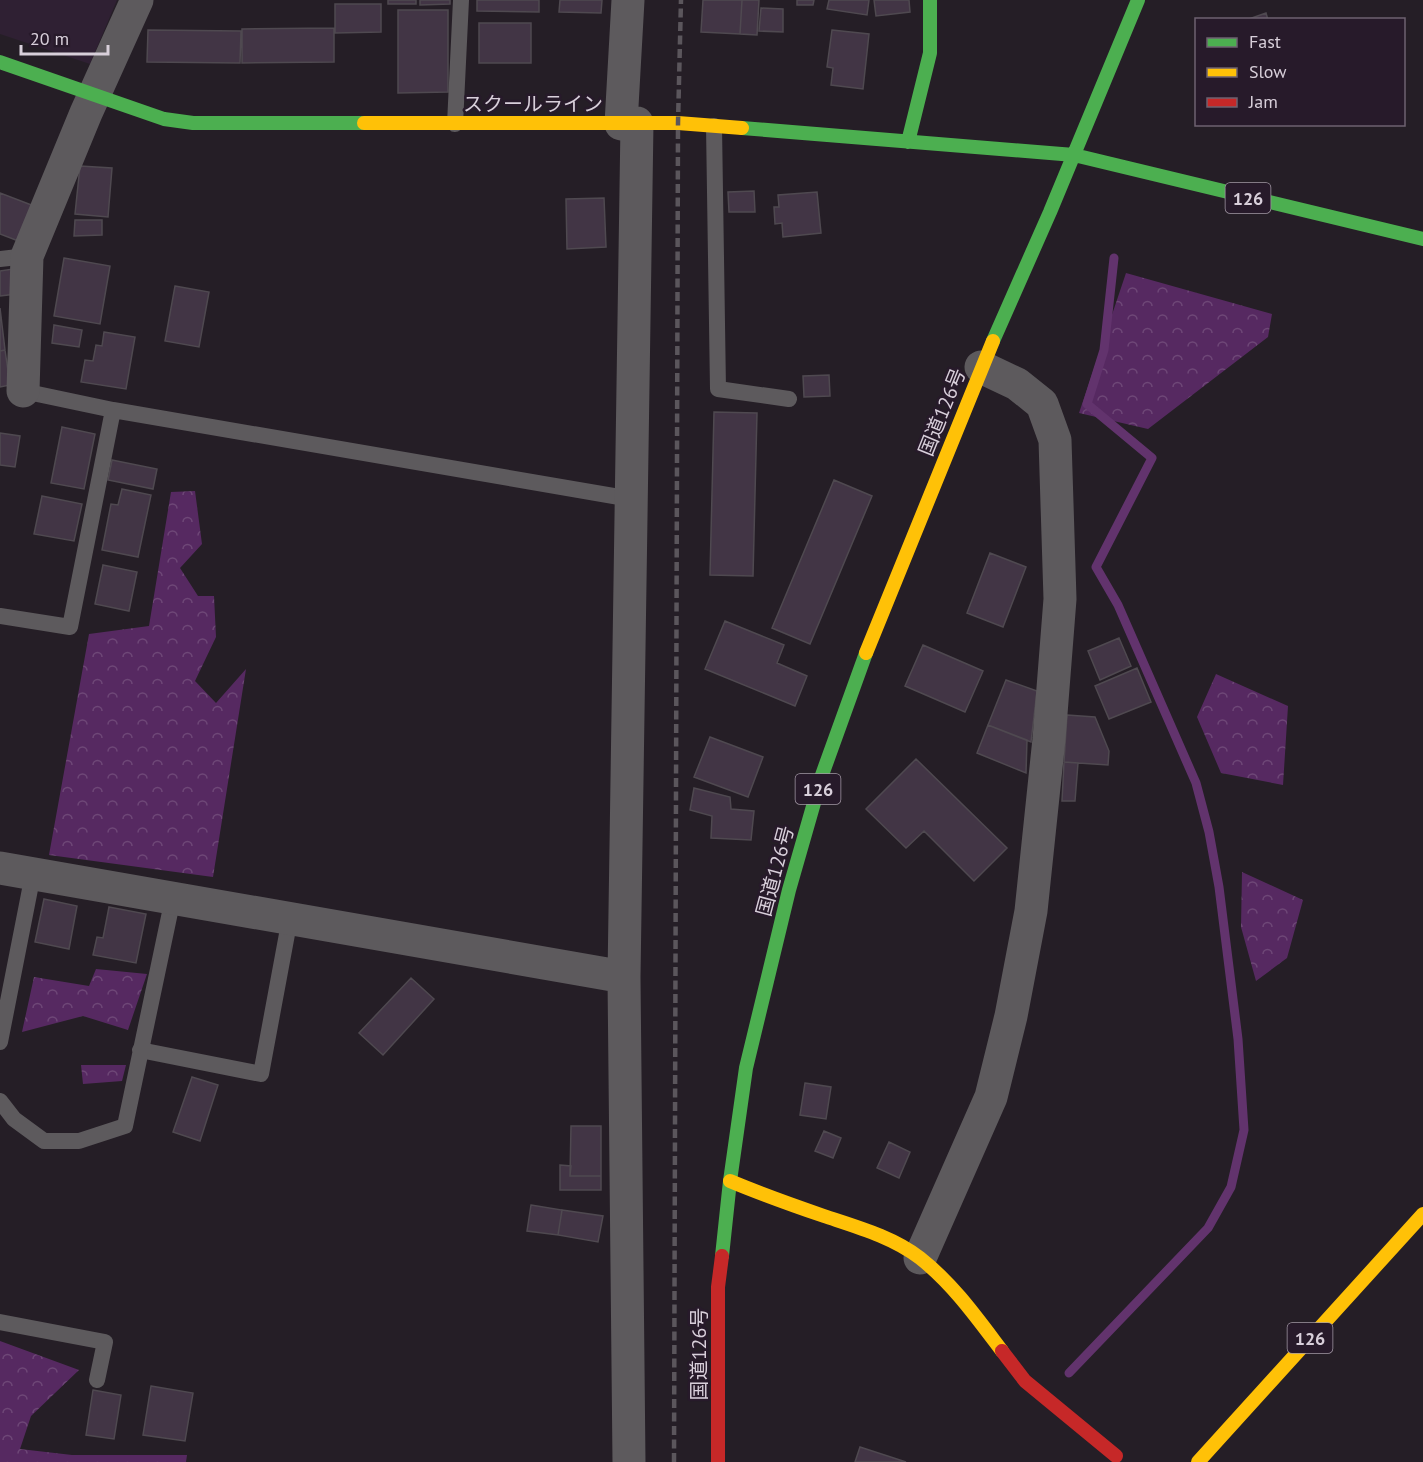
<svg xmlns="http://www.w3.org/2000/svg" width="1423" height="1462" font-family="'PT Sans','Noto Sans JP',sans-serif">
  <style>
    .built { fill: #2f2033 }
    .forest { fill: url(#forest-crowns) }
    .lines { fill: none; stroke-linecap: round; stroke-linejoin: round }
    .stream { stroke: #62336d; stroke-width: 9 }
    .building { fill: #423545; stroke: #4f4950; stroke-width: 1.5 }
    .lane { stroke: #5d5a5d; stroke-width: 16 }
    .street { stroke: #5d5a5d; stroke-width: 33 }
    .fast { stroke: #4caf50; stroke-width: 14 }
    .slow { stroke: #ffc107; stroke-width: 14 }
    .jam { stroke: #c62828; stroke-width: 14 }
    .rail { stroke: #5b565c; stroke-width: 4.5; stroke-dasharray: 9 4.5; stroke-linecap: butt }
    .labels { text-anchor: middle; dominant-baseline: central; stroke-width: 5; stroke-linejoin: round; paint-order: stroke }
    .shield { fill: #271a2a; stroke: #a399a5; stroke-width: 1.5 }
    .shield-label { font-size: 18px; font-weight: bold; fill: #d8cfda }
    .street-label { font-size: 20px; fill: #d8cfda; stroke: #271a2a }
  </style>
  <defs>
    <pattern id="forest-crowns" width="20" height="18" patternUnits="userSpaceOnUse" patternTransform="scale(1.5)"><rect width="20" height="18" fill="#562961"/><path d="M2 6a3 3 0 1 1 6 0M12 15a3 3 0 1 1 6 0" fill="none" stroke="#6e4777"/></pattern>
  </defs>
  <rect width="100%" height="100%" fill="#251e26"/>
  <path class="built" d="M0,0H117L90,64L0,34Z"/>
  <path class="forest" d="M1126,273L1272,314L1268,337L1148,429L1079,413Z
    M195,491L202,544L180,568L198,596H214L216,637L195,681L216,703L246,669L213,877L49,855L89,634L149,626L171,492Z
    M1216,674L1288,706L1283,785L1221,773L1197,717Z
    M1242,872L1303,900L1287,958L1256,981L1241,927Z
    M96,969L147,974L128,1030L83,1016L22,1032L34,977L89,986Z
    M81,1065H126L122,1081L83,1084Z
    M0,1341L79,1370L31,1416L20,1449L72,1455H187L186,1462H0Z"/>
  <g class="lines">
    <path class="stream" d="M1069,1373L1208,1228L1231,1187L1244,1130L1238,1039L1219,887L1209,832L1196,783L1118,605L1096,567L1152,458L1087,404L1104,350L1114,258"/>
  </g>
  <path class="building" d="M388,0H416V4H388Z
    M420,0H450V4L420,5Z
    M477,0H539V12L477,11Z
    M560,0H602L601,13L559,12Z
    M703,0H742L740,34L701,32Z
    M742,0H759L757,35L740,34Z
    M797,0H814L813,5H797Z
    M829,0H869L867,15L827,9Z
    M874,0H909L910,12L876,16Z
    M335,4H381V32L335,33Z
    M761,8L783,9V32L759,31Z
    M398,10H448V92L398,93Z
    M1266,13L1268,20H1246Z
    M479,23H531V63H479Z
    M334,28V62L242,63V29Z
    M148,30L241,31L240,63L147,62Z
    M832,30L869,34L863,89L831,85L833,68L827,67Z
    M80,166L112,168L108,217L75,214Z
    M754,191L755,212H729L728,192Z
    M817,192L821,233L783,237L782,223L775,224L774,207H779L778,195Z
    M0,193L34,206L21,242L0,234Z
    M604,198L606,247L567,249L566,199Z
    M75,220H102V235L74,236Z
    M64,258L110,266L100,324L54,316Z
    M13,269L16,294L0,296V271Z
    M175,286L209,292L199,347L165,341Z
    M0,308L5,350L0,351Z
    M54,325L82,330L79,347L52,343Z
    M104,332L135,337L126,389L81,382L85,360L93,361L96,345L102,346Z
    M5,350L10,385L0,387V351Z
    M829,375L830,396L804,397L803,376Z
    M714,412L757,413L753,576L710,575Z
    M62,427L95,434L84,489L51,483Z
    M0,433L20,436L15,467L0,465Z
    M112,460L157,469L153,489L108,480Z
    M834,480L872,496L810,644L772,628Z
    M122,489L151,495L138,557L102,550L111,504L118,505Z
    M42,496L82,504L74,541L34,534Z
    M990,553L1026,567L1003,627L967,613Z
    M103,565L137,572L129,611L95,604Z
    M725,621L784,645L777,663L807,676L795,706L705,669Z
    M1119,638L1131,666L1100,680L1088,651Z
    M923,645L983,671L965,712L905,686Z
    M1137,668L1151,702L1109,719L1095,686Z
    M1006,680L1037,691L1031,742L988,725Z
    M1067,715L1095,717L1109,751L1108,765L1064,762Z
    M988,725L1027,740L1026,773L977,753Z
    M710,737L763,757L748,797L694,777Z
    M916,759L1007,848L974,881L924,831L906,848L866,809Z
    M1064,762L1078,763L1075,801H1062Z
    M694,788L730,797L731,809L754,811L751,840L711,838L712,816L690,810Z
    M44,899L77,906L69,949L35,942Z
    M109,907L146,914L136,963L93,955L97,937L103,938Z
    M411,978L434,999L383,1055L359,1033Z
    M192,1077L218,1085L200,1141L173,1132Z
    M805,1083L831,1087L826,1119L800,1115Z
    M571,1126H601V1176H570Z
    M824,1131L841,1138L833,1158L815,1151Z
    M889,1142L910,1152L899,1178L877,1168Z
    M560,1165L571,1166L570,1176H601V1190H560Z
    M531,1205L562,1210L558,1235L527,1231Z
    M562,1210L603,1216L598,1242L558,1235Z
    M151,1386L193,1393L185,1441L143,1435Z
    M93,1390L121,1395L114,1439L86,1435Z
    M860,1447L906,1462H855Z"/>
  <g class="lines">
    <path class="lane" d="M455,124L461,0
      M714,126L718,389L789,399
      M0,259L27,256
      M23,391L113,410L631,499
      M0,616L70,627L113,410
      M0,1042L33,874
      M140,1050L261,1074L290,918
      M0,1101L14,1119L44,1141H79L125,1126L173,898
      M0,1322L105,1342L97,1380"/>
    <path class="street" d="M621,124L628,0
      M23,391L27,256L86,113L137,0
      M0,868L624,977
      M920,1258L991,1097L1011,1016L1031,911L1049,739L1060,599L1055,440L1042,404L1017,384L981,367
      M629,1462L624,977L637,123"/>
    <path class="fast" d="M0,62L164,119L193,123H364
      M742,128L1074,155
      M908,142L930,53V0
      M1074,155L1423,239
      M993,341L1050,212L1138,0
      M722,1256L730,1181L746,1068L789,890L822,775L866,653"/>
    <path class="slow" d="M364,123H678L742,128
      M866,653L993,341
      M730,1181C761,1194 792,1205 824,1216C857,1227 893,1237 920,1258C953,1284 977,1318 1002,1351
      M1198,1462L1423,1214"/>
    <path class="jam" d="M1002,1351L1025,1381L1116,1456
      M718,1462V1287L722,1256"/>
    <path class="rail" d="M674,1462L678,123L681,0"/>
  </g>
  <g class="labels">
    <g class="shield">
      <rect x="1225.5" y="183" width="45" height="30" rx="4.5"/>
      <rect x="795.5" y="774" width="45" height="30" rx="4.5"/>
      <rect x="1287.5" y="1323" width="45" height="30" rx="4.5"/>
    </g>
    <g class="shield-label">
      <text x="1248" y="198">126</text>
      <text x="818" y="789">126</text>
      <text x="1310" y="1338">126</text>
    </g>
    <g class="street-label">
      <text x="533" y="104">スクールライン</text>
      <text transform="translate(942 412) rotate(-68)">国道126号</text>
      <text transform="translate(775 871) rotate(-75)">国道126号</text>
      <text transform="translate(699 1354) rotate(-90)">国道126号</text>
    </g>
  </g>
  <rect x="1195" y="18" width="210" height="108" fill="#271a2a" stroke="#6e6270" stroke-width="1.5"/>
  <rect x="1207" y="38" width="30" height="9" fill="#4caf50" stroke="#6e6270" stroke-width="1.5"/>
  <text x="1249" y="48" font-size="18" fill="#d8cfda">Fast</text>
  <rect x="1207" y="68" width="30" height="9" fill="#ffc107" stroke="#6e6270" stroke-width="1.5"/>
  <text x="1249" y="78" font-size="18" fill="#d8cfda">Slow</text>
  <rect x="1207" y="98" width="30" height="9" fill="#c62828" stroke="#6e6270" stroke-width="1.5"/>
  <text x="1249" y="108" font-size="18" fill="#d8cfda">Jam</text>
  <path d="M21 45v9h87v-9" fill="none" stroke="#d8cfda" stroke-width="3"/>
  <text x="30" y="45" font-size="18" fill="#d8cfda" stroke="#271a2a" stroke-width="4.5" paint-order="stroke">20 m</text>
</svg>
